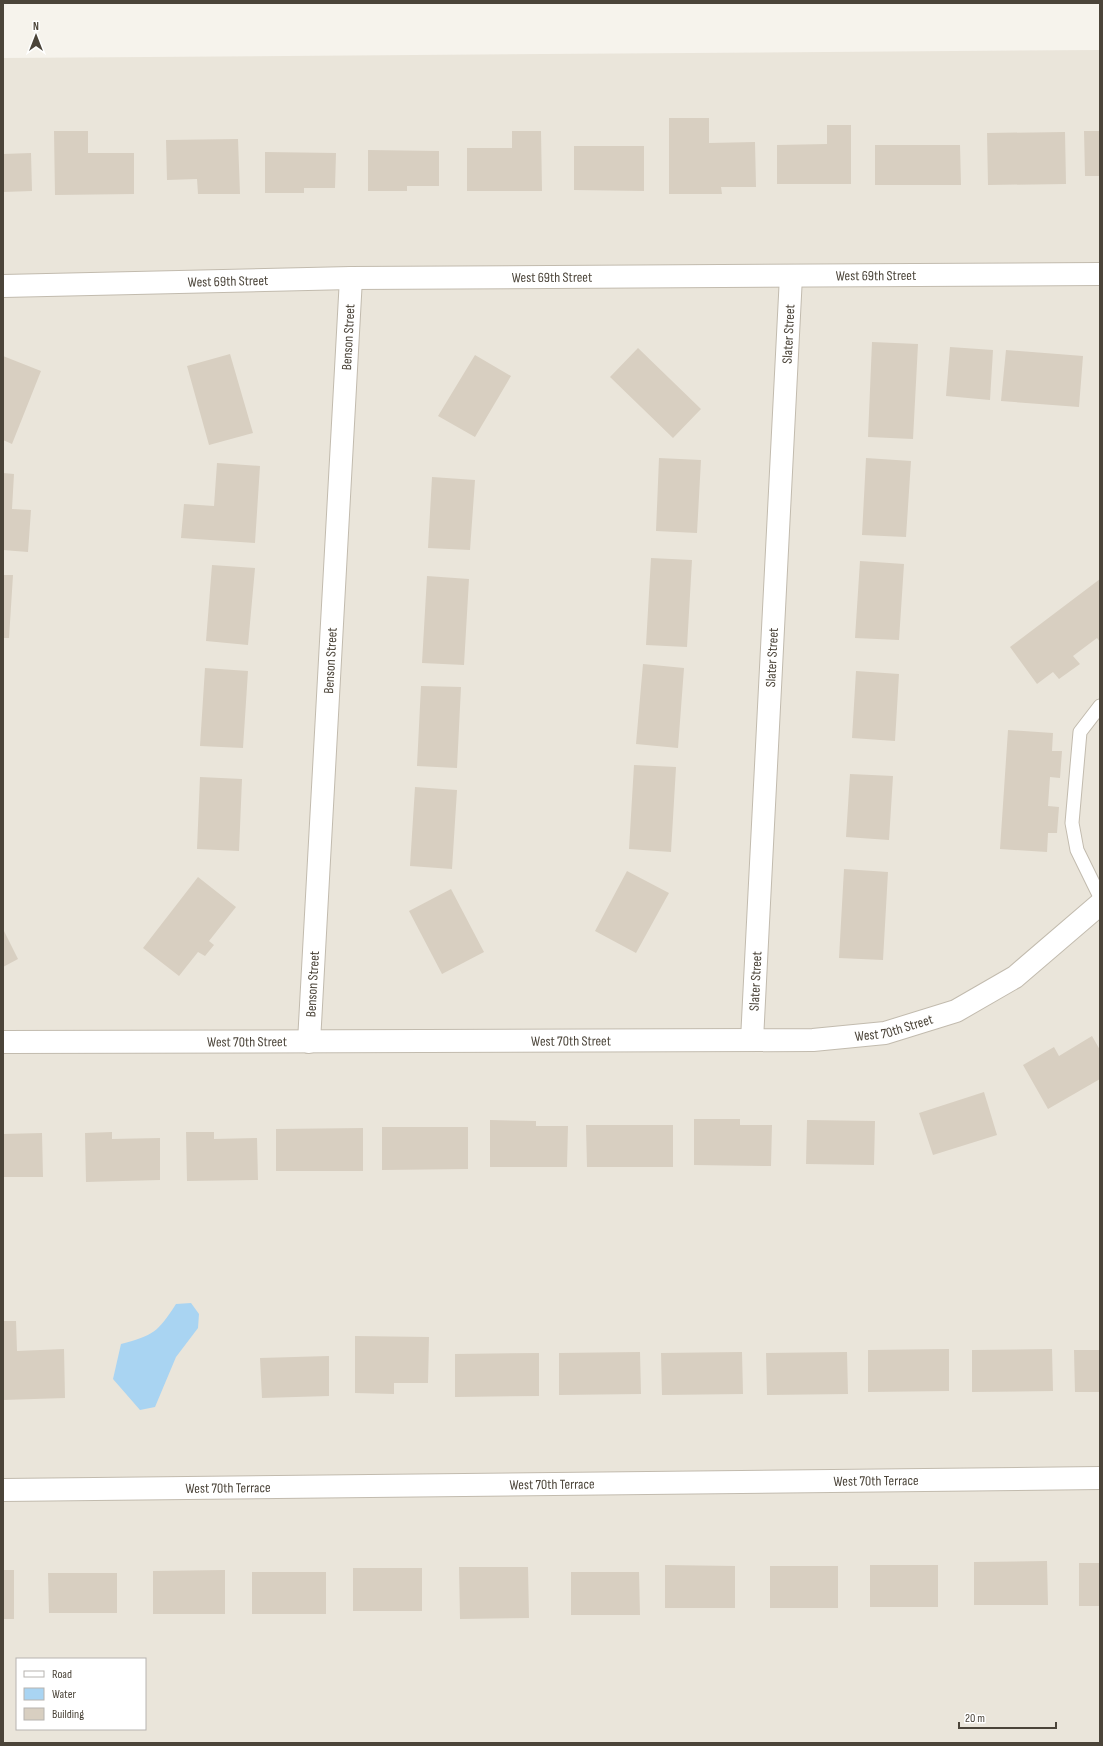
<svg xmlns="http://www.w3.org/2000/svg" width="1103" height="1746" font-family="'Sofia Sans Condensed',sans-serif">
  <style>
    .residential { fill: #eae5da; fill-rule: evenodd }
    .water { fill: #a9d4f2 }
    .building { fill: #d8cfc1 }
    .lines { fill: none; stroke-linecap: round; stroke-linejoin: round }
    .lane-casing { stroke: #c2bbae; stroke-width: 15 }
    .street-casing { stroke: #c2bbae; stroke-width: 24 }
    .lane { stroke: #fff; stroke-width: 13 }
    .street { stroke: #fff; stroke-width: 22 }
    .labels { text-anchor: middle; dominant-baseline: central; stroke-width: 3; stroke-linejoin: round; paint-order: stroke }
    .street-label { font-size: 14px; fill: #4b4439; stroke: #fff }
  </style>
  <rect width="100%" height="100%" fill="#f6f3ec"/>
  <path class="residential" d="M1100,50V1743H3V58ZM17,1659H145V1729H17Z"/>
  <path class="water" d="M191,1303L199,1314L198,1328L176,1357L155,1407L140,1410L113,1379L121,1344C154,1335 157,1333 176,1304Z"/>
  <path class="building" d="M669,118H709V143L755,142L756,187H721L722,194H669Z
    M827,125H851V184H777V145L827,144Z
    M54,131H88V153H134V194L55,195Z
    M512,131H541L542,191H467V148H512Z
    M1084,131H1100V176H1085Z
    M1065,132L1066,184L988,185L987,133Z
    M238,139L240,194H198L197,179L167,180L166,140Z
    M875,145H960L961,185H875Z
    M574,146H644V191L574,190Z
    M368,150L439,151V186H407V191H368Z
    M265,152L336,153L335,188H304V193H265Z
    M31,153L32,191L3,192V154Z
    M872,342L918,344L913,439L868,437Z
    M950,347L993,350L990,400L946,396Z
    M638,348L701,409L673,438L610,377Z
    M1006,350L1083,356L1079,407L1001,401Z
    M230,354L253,433L209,445L187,366Z
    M475,355L511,376L475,437L438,416Z
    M3,356L41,371L12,444L3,440Z
    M659,458L701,460L697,533L656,531Z
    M866,458L911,461L906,537L862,535Z
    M217,463L260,466L255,543L181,538L184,504L214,506Z
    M3,473L14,474L12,509L31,510L28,552L3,550Z
    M432,477L475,480L470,550L428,548Z
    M651,558L692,560L687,647L646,645Z
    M860,561L904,564L899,640L855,638Z
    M212,565L255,568L248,645L206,641Z
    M3,575H13L9,638H3Z
    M427,576L469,579L464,665L422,663Z
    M1100,579V642L1097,638L1073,656L1080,664L1059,679L1053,672L1037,684L1010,647Z
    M643,664L684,668L678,748L636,744Z
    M205,668L248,671L243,748L200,746Z
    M856,671L899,674L895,741L852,738Z
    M421,686L461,687L457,768L417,766Z
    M1008,730L1053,733L1052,751H1062L1060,778L1050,777L1048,806L1059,807L1057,833H1048L1047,852L1000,849Z
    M634,765L676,767L671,852L629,849Z
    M850,774L893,776L889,840L846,837Z
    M200,777L242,779L239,851L197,849Z
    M415,787L457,790L452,869L410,866Z
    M844,869L888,872L883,960L839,958Z
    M627,871L669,893L636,953L595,931Z
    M198,877L236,907L209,941L214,945L205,956L198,952L179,976L143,948Z
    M451,889L484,952L442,974L409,911Z
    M3,929L18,959L3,967Z
    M1092,1036L1100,1050V1079L1048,1109L1023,1065L1054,1047L1059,1056Z
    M984,1092L997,1135L933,1155L919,1113Z
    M694,1119H740V1125H772L771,1166L694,1165Z
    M490,1120L536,1121V1126H568L567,1167H490Z
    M807,1120L875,1121L874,1165L806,1164Z
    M586,1125H673V1167H587Z
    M382,1127H468V1169L382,1170Z
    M363,1128V1171H276V1129Z
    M112,1132V1139L160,1138V1180L86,1182L85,1133Z
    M186,1132H214V1139L257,1138L258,1180L187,1181Z
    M42,1133L43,1177H3V1134Z
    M3,1321H16L17,1351L64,1349L65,1398L3,1400Z
    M355,1336L429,1337L428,1383H394V1394L355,1393Z
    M949,1349V1391L868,1392V1350Z
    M1052,1349L1053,1391L972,1392V1350Z
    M1074,1350H1100V1392H1075Z
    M640,1352L641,1394L559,1395V1353Z
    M742,1352L743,1394L662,1395L661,1353Z
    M847,1352L848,1394L767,1395L766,1353Z
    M539,1353V1396L455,1397V1354Z
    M329,1356V1396L262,1398L260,1358Z
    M1047,1561L1048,1605H974V1562Z
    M1079,1563H1100V1606H1079Z
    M665,1565L735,1566V1608H665Z
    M870,1565H938V1607H870Z
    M770,1566H838V1608H770Z
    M459,1567H528L529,1618L460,1619Z
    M353,1568H422V1611H353Z
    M3,1570H14V1619H3Z
    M225,1570V1614H153V1571Z
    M252,1572H326V1614H252Z
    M571,1572H639L640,1615H571Z
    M48,1573H117V1613H49Z"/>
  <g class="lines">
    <defs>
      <path id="lane" d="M1100,706L1080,732L1072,823L1077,850L1100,897"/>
      <g id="street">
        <path id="s1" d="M3,286L351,278L1100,274"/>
        <path id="s2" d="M752,1040L791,276"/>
        <path id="s3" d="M3,1042L813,1040L885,1033L956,1011L1015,977L1100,904"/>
        <path id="s4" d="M309,1042L351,278"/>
        <path id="s5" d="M3,1490L1100,1478"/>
      </g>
    </defs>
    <use href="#lane" class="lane-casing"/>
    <use href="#street" class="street-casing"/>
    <use href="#lane" class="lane"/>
    <use href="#street" class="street"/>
  </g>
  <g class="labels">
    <g class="street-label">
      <text stroke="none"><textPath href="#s1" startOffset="873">West 69th Street</textPath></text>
      <text stroke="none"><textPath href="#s1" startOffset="549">West 69th Street</textPath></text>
      <text stroke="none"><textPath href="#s1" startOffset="225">West 69th Street</textPath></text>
      <text stroke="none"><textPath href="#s2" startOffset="707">Slater Street</textPath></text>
      <text stroke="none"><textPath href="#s4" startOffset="706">Benson Street</textPath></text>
      <text stroke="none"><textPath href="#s2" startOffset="383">Slater Street</textPath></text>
      <text stroke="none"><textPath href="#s4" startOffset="382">Benson Street</textPath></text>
      <text stroke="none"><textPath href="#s2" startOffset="59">Slater Street</textPath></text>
      <text stroke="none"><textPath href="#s4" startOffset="58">Benson Street</textPath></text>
      <text stroke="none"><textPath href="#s3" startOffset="892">West 70th Street</textPath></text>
      <text stroke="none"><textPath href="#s3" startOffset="568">West 70th Street</textPath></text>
      <text stroke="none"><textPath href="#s3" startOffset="244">West 70th Street</textPath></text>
      <text stroke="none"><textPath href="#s5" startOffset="873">West 70th Terrace</textPath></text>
      <text stroke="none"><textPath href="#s5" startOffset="549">West 70th Terrace</textPath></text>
      <text stroke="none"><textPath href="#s5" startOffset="225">West 70th Terrace</textPath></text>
    </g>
  </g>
  <rect width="1103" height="1746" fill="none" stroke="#4b4439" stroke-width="8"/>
  <rect x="16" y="1658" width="130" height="72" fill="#ffffff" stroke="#b7b4b0"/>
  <rect x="24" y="1671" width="20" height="6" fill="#ffffff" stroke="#b7b4b0"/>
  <text x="52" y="1678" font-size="12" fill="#4b4439">Road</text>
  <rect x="24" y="1688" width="20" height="12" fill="#a9d4f2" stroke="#b7b4b0"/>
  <text x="52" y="1698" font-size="12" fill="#4b4439">Water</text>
  <rect x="24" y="1708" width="20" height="12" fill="#d8cfc1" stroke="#b7b4b0"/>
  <text x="52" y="1718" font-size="12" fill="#4b4439">Building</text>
  <g transform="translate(36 36)" stroke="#ffffff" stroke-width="3" paint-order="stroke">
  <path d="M0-3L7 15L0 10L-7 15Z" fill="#4b4439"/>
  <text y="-6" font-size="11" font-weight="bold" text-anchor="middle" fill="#4b4439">N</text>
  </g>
  <path d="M959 1722v6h97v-6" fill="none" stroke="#4b4439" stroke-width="2"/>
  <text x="965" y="1722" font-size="12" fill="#4b4439" stroke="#ffffff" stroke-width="3" paint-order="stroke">20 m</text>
</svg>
